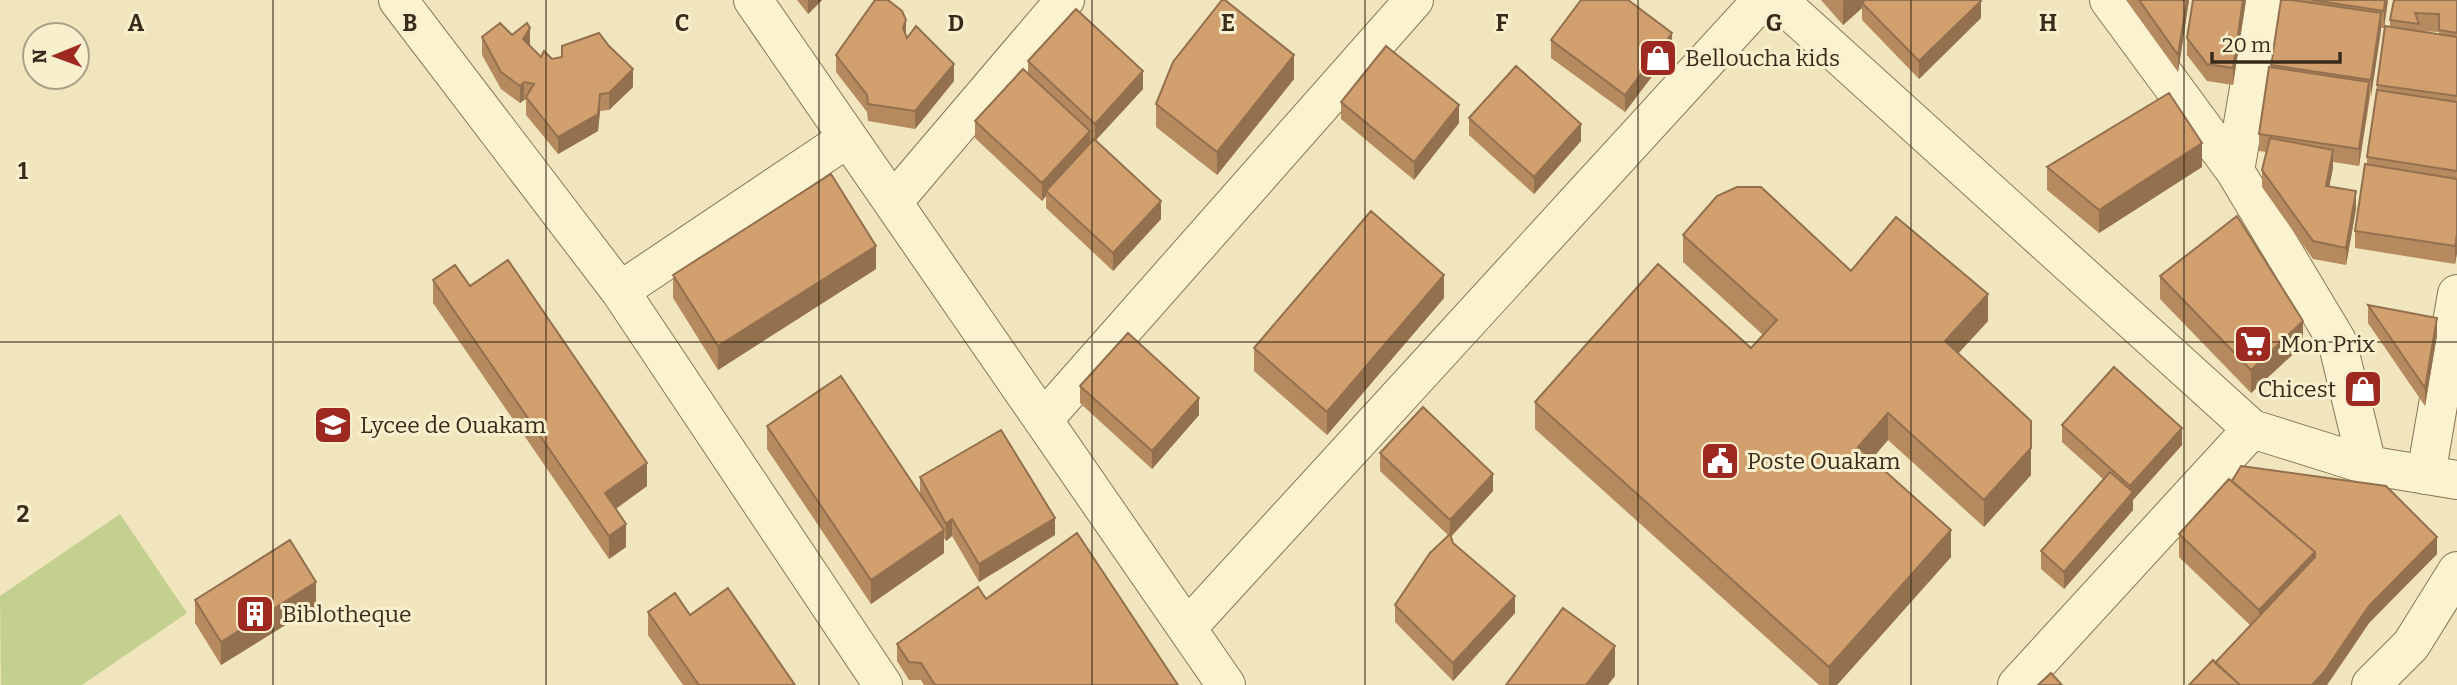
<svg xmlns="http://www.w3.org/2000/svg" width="2457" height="685" font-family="Bitter,serif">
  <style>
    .green { fill: #c3d090 }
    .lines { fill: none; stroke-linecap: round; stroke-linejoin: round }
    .minor-casing { stroke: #8a7555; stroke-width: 40 }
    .tertiary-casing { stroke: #8a7555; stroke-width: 40 }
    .minor { stroke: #fbf2d0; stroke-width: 38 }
    .tertiary { stroke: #fbf2d0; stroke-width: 38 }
    .wall { fill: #b58a5f; fill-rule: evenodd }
    .shaded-wall { fill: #93704e }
    .building { fill: #d2a06f; stroke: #93704e; stroke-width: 2 }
    .grid { fill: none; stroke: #382b1b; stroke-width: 2; stroke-opacity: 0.55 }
    .labels { text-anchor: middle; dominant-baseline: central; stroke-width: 6; stroke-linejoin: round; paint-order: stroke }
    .poi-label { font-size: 23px; fill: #382b1b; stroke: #f8efcd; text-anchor: start }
    .grid-label { font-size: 23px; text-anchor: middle; font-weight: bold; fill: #382b1b; stroke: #f8efcd; stroke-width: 6; stroke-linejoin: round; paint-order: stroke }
  </style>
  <rect width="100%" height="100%" fill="#f1e5bd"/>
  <path class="green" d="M120,514L187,613L82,685H1L0,596Z"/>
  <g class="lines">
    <defs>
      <path id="minor" d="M398,0L620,291L883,685
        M753,0L1226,685
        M2109,0L2235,171L2337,341L2367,465
        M2235,171L2264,0
        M893,202L1065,0
        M620,291L848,138
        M1043,420L1414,0
        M2426,475L2457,294
        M1187,628L1762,0
        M2017,685L2252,429
        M2371,685L2411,645L2457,571"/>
      <path id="tertiary" d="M1778,0L2252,429L2367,465L2457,480"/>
    </defs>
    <use href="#minor" class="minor-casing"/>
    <use href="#tertiary" class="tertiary-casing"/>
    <use href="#minor" class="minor"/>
    <use href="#tertiary" class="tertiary"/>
  </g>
  <path class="wall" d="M797,0H822L808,14Z
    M1821,0H1980L1981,18L1919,79L1862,20V8L1843,25Z
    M2126,0H2189L2178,72Z
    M2193,0H2246L2233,85L2207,81L2187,55V38Z
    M2281,0H2388L2384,28H2381L2359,166L2333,162V168L2329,186L2356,209L2346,265L2313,259L2262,187V170L2267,152L2259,151V134L2271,67Z
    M2457,0V253L2455,264L2355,248V231L2367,165V157L2377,85L2390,27V20ZM2419,31L2439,32V34Z
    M512,35L530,45L541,57L552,59L633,87L609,110L600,111L598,131L558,154L526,115V100H524L520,103L501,89L482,55V37Z
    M906,35L907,38L954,81L915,129L868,121L867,112L836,72V55Z
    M1551,40L1672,50L1625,112L1551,58Z
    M1028,61L1143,89L1096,140L1161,219L1113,271L1046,208V196L1042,201L975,138V121L1028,74Z
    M1294,79L1217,175L1156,127V104Z
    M1341,102L1459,123L1414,180L1341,119Z
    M1469,118L1581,141L1534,194L1469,135Z
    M2047,167H2202L2099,233L2047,190Z
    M1683,235L1851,271L1988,321L1958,353L2031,475L1984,527L1888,440L1872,459L1951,557L1837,685H1819L1535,429V402L1751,348L1763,335L1683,262Z
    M876,269L718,370L673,298V275Z
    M2160,276L2303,345L2251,393L2160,299Z
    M433,280L470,286L647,486L616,509L626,547L609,559L433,303Z
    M1444,298L1327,435L1254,371V348Z
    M2368,305L2437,335L2425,406L2368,323Z
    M1080,386L1199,415L1152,469L1080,403Z
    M2062,425L2182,445L2133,500V510L2064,589L2041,569V551L2103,479L2062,442Z
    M767,426L920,494V477L1055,535L979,582L952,536L946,541L944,538V553L871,604L767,449Z
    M1380,453L1493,491L1451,537L1453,543L1515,613L1453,681L1395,622V605L1448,535L1380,471Z
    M2232,481L2437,554L2369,623L2327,685H2189L2215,663L2251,626L2179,557V534Z
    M986,599L1178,685H924L921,680H909L897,661V644Z
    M195,600L316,606L221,665L195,623Z
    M648,612L795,685H683L648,635Z"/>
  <path class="shaded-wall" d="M808,0H822L808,14Z
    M1844,0H1870L1862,3V8L1843,25V2Z
    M2187,0H2189L2178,72V55Z
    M2243,0H2246L2233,85V68Z
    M2385,0H2388L2384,28V11Z
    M1981,1V18L1919,79V61Z
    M2381,13V31L2371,97V80Z
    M906,20V38L903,28Z
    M530,28V45L523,56V39Z
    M1672,33V50L1625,112V95Z
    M1294,55V79L1217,175V152Z
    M954,64V81L915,129V111Z
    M633,69V87L609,110V93Z
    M1143,71V89L1095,141V124Z
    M524,82V100L520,103V86Z
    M2369,82V99L2359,166V149Z
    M600,94V111L598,131L558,154V137Z
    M1459,105V123L1414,180V162Z
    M1581,124V141L1534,194V177Z
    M1090,131V149L1046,191V196L1042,201V183Z
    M2202,143V167L2099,233V210Z
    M2333,150V168L2326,203V186Z
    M2356,191V209L2346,265V248Z
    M1161,201V219L1113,271V253Z
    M2457,235V253L2455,264V246Z
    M876,246V269L718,370V346Z
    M1444,275V298L1327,435V412Z
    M1988,294V321L1945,368V341Z
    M2437,318V335L2425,406V388Z
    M2303,321V345L2251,393V370Z
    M1199,398V415L1152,469V451Z
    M1888,413V440L1858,474V447Z
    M2031,421V475L1984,527V500Z
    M2182,428V445L2133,500V510L2064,589V572L2130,496V486Z
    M647,463V486L605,516V493Z
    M1493,474V491L1450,537V520Z
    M1055,518V535L979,582V564Z
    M952,519V536L946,541V524Z
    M626,524V547L609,559V536Z
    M944,530V553L871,604V580Z
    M1951,530V557L1837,685H1829V667Z
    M2437,537V554L2369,623L2327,685H2312L2369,606Z
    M2315,552V575L2259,633V610Z
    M316,582V606L221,665V642Z
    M1515,596V613L1453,681V663Z
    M1615,646V676L1608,685H1586Z"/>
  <path class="building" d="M875,0H888L902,11L906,20L903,28L907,38L916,26L954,64L915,111L868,104L867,95L836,55Z
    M1222,0H1225L1294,55L1217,152L1156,104L1173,62Z
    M1581,0H1628L1672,33L1625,95L1551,40Z
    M1865,0H1980L1981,1L1919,61L1862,3Z
    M2139,0H2187L2178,55Z
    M2193,0H2243L2233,68L2207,64L2187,38Z
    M2281,0H2292L2381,13L2371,80L2271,65Z
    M2312,0H2385L2384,11Z
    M2394,0H2457V33L2439,30V14L2415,13L2419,24L2390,20Z
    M1076,9L1143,71L1095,124L1028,61Z
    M500,23L512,35L527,23L530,28L523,39L541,57L544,51L552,59L562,57V46L599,33L609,46L633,69L609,93L600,94L598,114L558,137L526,97L534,84L524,82L520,86L501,72L482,37Z
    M2385,26L2457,37V96L2377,85Z
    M1386,46L1459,105L1414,162L1341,102Z
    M1516,66L1581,124L1534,177L1469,118Z
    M2269,67L2369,82L2359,149L2259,134Z
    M1023,69L1090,131L1042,183L975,121Z
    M2377,90L2457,102V171L2367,157Z
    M2169,93L2202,143L2099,210L2047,167Z
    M2270,138L2333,150L2326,186L2356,191L2346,248L2313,241L2262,170Z
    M1094,139L1161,201L1113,253L1046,191Z
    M2365,164L2457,179V235L2455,246L2355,231Z
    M831,174L876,246L718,346L673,275Z
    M1737,187H1761L1851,271L1896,217L1988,294L1945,341L2031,421V448L1984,500L1888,413L1858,447L1951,530L1829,667L1535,402L1658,264L1751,348L1777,320L1683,235L1717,196Z
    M1371,211L1444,275L1327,412L1254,348Z
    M2237,216L2303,321L2251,370L2160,276Z
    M508,260L647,463L605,493L626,524L609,536L433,280L455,265L470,286Z
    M2368,305L2437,318L2425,388Z
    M1128,333L1199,398L1152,451L1080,386Z
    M2114,367L2182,428L2130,486L2062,425Z
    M841,376L944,530L871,580L767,426Z
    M1423,407L1493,474L1450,520L1380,453Z
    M1001,430L1055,518L979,564L952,519L946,524L920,477Z
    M2241,466L2386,486L2437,537L2369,606L2324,672L2312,685H2240L2215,663L2315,557V552L2232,481Z
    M2110,472L2133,492L2064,572L2041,551Z
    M2229,479L2315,552L2259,610L2179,534Z
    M1077,533L1178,685H935L921,663L909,662L897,644L978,587L986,599Z
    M1450,534L1453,543L1515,596L1453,663L1395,605L1430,553Z
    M290,540L316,582L221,642L195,600Z
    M728,588L795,685H699L648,612L675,593L690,615Z
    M1563,608L1615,646L1586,685H1506Z
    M2213,660L2240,685H2189Z
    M2051,673L2062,685H2038Z"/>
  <path class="grid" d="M273,0V685M546,0V685M819,0V685M1092,0V685M1365,0V685M1638,0V685M1911,0V685M2184,0V685M0,342H2457"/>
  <defs>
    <symbol id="shop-square" viewBox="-11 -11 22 22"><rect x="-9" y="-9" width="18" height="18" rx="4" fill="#9d2920" stroke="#f8efcd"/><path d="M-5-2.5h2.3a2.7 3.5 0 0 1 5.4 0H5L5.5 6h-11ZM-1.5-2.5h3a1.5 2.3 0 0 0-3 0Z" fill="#fff"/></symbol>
    <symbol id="supermarket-square" viewBox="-11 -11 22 22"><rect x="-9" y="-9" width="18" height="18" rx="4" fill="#9d2920" stroke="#f8efcd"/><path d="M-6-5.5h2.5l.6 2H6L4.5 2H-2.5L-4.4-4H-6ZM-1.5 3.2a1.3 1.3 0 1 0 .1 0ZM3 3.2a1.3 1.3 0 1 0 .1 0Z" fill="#fff"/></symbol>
    <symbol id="school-square" viewBox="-11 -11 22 22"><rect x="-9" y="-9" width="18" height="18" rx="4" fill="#9d2920" stroke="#f8efcd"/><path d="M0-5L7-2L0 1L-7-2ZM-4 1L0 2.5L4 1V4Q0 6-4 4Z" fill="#fff"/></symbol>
    <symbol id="civic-square" viewBox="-11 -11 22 22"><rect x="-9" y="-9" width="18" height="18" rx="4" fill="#9d2920" stroke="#f8efcd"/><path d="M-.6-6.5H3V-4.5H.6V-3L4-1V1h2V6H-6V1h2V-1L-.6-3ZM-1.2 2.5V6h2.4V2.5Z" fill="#fff"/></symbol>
    <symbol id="building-square" viewBox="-11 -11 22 22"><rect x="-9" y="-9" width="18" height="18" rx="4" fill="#9d2920" stroke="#f8efcd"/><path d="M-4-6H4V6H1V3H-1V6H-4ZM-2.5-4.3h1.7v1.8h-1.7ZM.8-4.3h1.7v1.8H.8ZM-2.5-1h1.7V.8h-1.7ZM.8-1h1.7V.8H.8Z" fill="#fff"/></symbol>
  </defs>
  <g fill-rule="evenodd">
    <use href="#shop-square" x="1636" y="36" width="44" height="44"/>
    <use href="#supermarket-square" x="2231" y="322" width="44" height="44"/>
    <use href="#shop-square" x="2341" y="367" width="44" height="44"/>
    <use href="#school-square" x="311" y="403" width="44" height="44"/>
    <use href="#civic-square" x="1698" y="439" width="44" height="44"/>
    <use href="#building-square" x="233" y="592" width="44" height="44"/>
  </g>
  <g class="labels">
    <g class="poi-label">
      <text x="1685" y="58">Belloucha kids</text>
      <text x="2280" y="344">Mon Prix</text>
      <text x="2336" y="389" text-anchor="end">Chicest</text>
      <text x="360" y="425">Lycee de Ouakam</text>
      <text x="1747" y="461">Poste Ouakam</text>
      <text x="282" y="614">Biblotheque</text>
    </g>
  </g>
  <g class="grid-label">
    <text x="136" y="31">A</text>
    <text x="410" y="31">B</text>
    <text x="682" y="31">C</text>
    <text x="956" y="31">D</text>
    <text x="1228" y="31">E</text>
    <text x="1502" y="31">F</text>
    <text x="1774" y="31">G</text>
    <text x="2048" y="31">H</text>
    <text x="23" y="179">1</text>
    <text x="23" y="522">2</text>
  </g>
  <g transform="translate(56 56) rotate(269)"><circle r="33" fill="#f8efcd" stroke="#aba186" stroke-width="2"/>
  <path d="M0-5L12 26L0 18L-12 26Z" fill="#9d2920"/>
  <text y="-10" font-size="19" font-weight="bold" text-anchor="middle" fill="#382b1b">N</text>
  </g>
  <path d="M2212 52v10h128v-10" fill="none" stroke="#382b1b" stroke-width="3.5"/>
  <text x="2222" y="52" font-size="21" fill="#382b1b" stroke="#f8efcd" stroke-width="5" paint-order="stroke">20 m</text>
</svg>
